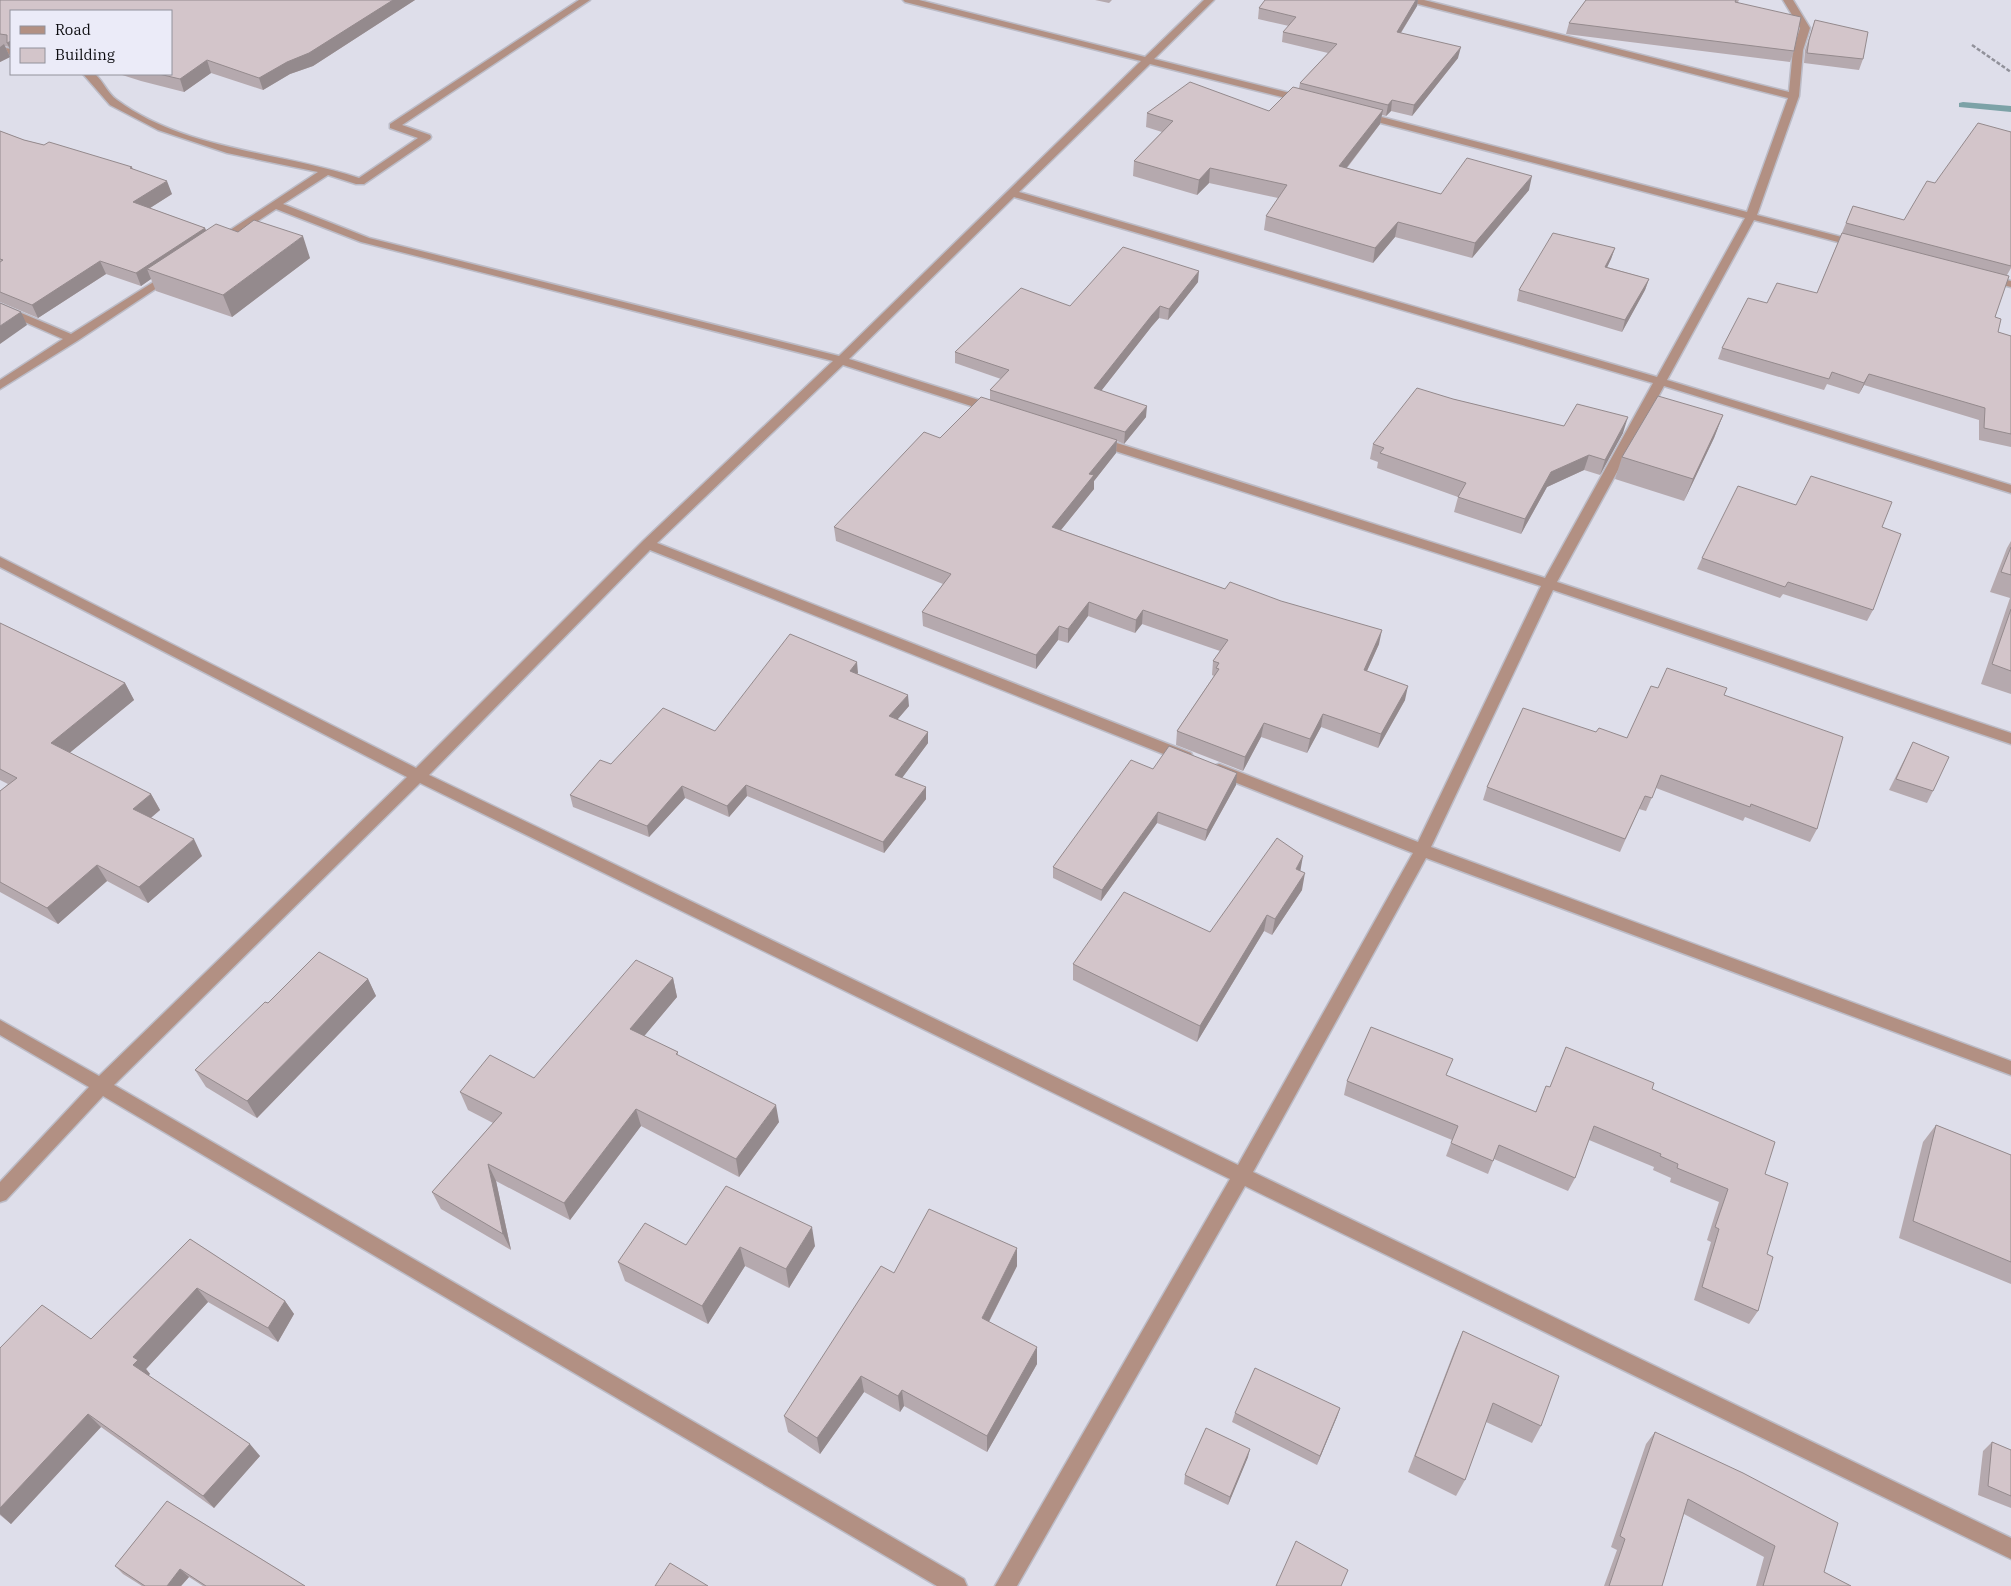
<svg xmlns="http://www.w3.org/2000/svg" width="2011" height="1586" font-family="'IBM Plex Serif',serif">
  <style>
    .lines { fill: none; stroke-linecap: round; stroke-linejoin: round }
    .stream { fill: #7ca2a7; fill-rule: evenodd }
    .minor-casing { stroke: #bcbcc7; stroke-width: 3 }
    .path { stroke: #91919a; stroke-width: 2.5; stroke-dasharray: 4 2; stroke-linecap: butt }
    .minor { fill: #b29083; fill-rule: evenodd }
    .wall { fill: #b5a9ae }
    .shaded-wall { fill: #948a8d }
    .building { fill: #d3c5ca; stroke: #948a8d }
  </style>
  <rect width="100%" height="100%" fill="#dedeea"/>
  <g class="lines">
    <path class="stream" d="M1963,102L2011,106V112L1959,107V103Z"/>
    <defs>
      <path id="minor" d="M579,0H590L402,125L430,135L431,137L430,139L364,184H356L328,175L283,204L369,238L839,356L1141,61L905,2L903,0H919L1145,57L1204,0H1214L1154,59L1310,98V102L1306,103L1150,64L1019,192L1657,377L1745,218L1358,117L1357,115L1358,113H1366L1747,212L1788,98L1410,2L1408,0H1424L1789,92L1793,50L1800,28L1783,0H1793L1810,28L1803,50L1799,96L1757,215L1861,242L1863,244L1857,247L1754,220L1667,380L2011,485V493L1664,386L1557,582L2011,733V744L1553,590L1431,847L2011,1061V1075L1426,858L1253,1172L2011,1538V1559L1245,1186L1017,1586H995L1230,1179L420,783L114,1085L964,1579L967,1586H937L103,1096L6,1200L0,1202V1182L89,1087L0,1035V1020L99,1076L407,777L0,567V557L416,768L643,541L833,361L361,242L276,209L223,244H215L213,242L215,240L318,172L227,153L158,130L110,105L83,74H95C104,82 107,93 117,100C184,150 281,152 359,178L418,138L390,128V124ZM1014,197L1653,383L1545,578L1101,438H1093L1091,441L1093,444L1541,586L1418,842L1224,766L1219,764L1214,766L1212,770L1214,774L1413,853L1238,1165L429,775L650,550L1181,761L1186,762L1191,761L1193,757L1191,753L657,543L843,365L990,412H998L1000,409L998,406L849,359Z
        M0,47L11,49V55L0,53Z
        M171,271L175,272L177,274L175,276L77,341L0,389V380L63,339L0,311V304L71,334Z
        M1986,275L2011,281V287L1982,280L1980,278L1982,276Z"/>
    </defs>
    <use href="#minor" class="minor-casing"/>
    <path class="path" d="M1972,45L2011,72"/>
    <use href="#minor" class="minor"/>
  </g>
  <path class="wall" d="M0,0H415L313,66L290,74L263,90L211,73L184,92L141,81L119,74H171L11,11V51L9,47L5,46L10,57L0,62Z
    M1095,0H1112L1109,3Z
    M1418,0L1417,6L1401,33L1458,58L1412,116L1391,111L1386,116L1382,115L1380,124L1347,168L1441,194L1529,190L1472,258L1395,237L1373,263L1264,230L1266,216L1278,198L1209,183L1197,195L1133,176L1134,161L1162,132L1146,127L1147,113L1269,111L1299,88L1300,83L1328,53L1282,42L1283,32L1289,26L1258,19L1259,8Z
    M1586,0H1739L1738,2L1794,51L1790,62L1566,34L1569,23Z
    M1815,20L1863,59L1859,70L1804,63L1805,50Z
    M0,131L24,140L132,167L133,169L172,194L150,208L205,228L206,230L310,258L232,317L156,291L151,279L141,286L106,274L38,318L0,302Z
    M2011,132V268L2007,275L1995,317L1998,332L2011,336V447L1979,440V420L1864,385L1859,394L1827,384L1824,390L1718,359L1722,348L1767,303L1817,293L1853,206L1904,220L1935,183Z
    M1615,248L1611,259L1607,267L1649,279L1645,290L1622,332L1517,301L1519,290Z
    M1198,282L1168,320L1159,318L1152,326L1101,391L1146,417L1124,444L1117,441L1116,453L1094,481V489L1061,530L1379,644L1367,671L1405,700L1378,748L1321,727L1307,753L1261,737L1243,771L1176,745L1177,731L1214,676L1212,675L1213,661L1220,651L1142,624L1135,633L1088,616L1068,643L1058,640L1036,669L923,626L922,612L943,584L836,541L834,527L940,438L990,400V390L1001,379L955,363V352L1070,306Z
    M1453,399L1564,426L1623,433L1600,475L1584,470L1547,487L1521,534L1454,512L1458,497L1377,468L1378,462L1370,459L1373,444Z
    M1723,415L1714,438L1684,501L1615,479L1622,457Z
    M1796,505L1873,610L1867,621L1783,594L1780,598L1697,569L1702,558Z
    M2011,541V694L1981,684L2010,598L1990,592L2007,548Z
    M0,623L125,683L134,700L69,753L151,794L160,810L151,818L202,856L148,903L107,881L58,924L0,892V791L8,784L0,780Z
    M857,662V674L909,706L897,720L928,732V743L902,778L926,799L884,853L747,796L729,817L685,798L649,837L573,807L570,795L611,764L715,731Z
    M1658,688L1724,696L1817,829L1810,842L1745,817L1743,821L1656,788L1646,811L1639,809L1620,852L1483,800L1487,787L1596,732L1627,738Z
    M1913,742L1933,791L1927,803L1889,790Z
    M1153,769L1236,785L1205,841L1157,823L1101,901L1053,878V867Z
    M1300,871L1302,890L1272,935L1264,931L1197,1042L1073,980V964L1210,932Z
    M673,978L677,997L644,1036L678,1052V1056L779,1122L739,1177L641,1126L570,1220L496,1181L511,1250L441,1209L432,1192L493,1123L468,1110L460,1092L534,1078Z
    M368,979L376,996L257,1118L206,1087L195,1070L268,1003Z
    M1566,1047L1652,1089L1765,1174L1767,1254L1758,1311L1749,1324L1694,1300L1711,1242L1707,1240L1719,1202L1670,1182L1671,1178L1653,1170L1654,1167L1589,1140L1575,1178L1568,1191L1494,1159L1488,1174L1446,1156L1452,1140L1344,1095L1347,1081L1447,1076L1535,1112L1550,1087Z
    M1936,1125L2011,1155V1284L1899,1238L1923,1142Z
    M190,1239L285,1301L294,1314L278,1342L208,1302L146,1369L150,1374L148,1375L260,1456L214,1508L101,1427L11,1524L0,1515V1348L91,1339Z
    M686,1245L815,1246L789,1288L745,1266L708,1324L625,1281L618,1262Z
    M1017,1248V1266L989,1322L1037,1364L987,1452L904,1406L900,1412L864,1392L820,1454L788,1432L784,1416L894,1273Z
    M1463,1331L1541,1426L1532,1443L1486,1422L1465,1480L1456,1496L1408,1472L1455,1349Z
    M1340,1408L1317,1465L1232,1422L1235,1413Z
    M1655,1432L1824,1572L1851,1586H1756L1764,1557L1684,1514L1662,1586H1604L1617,1550L1611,1547L1646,1444Z
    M1992,1442L2011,1450V1508L1978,1495L1983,1451Z
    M1248,1457L1228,1505L1184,1484L1185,1475Z
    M167,1501L305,1586H203L189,1577L181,1586H142L123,1574L115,1566Z"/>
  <path class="shaded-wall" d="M393,0H415L313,66L290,74L263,90L259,78Z
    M1416,0H1418L1417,6L1395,42L1397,32Z
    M11,41V51L7,43Z
    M4,44L10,57L0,62V47Z
    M1461,47L1458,58L1412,116L1414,105Z
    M207,60L211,73L184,92L180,79Z
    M1392,100L1391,111L1386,116L1388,105Z
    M1383,110L1380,124L1337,180L1339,166Z
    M1210,168L1209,183L1197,195L1199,180Z
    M1532,176L1529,190L1472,258L1475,243Z
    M167,181L172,194L139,215L133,202Z
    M1398,222L1395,237L1373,263L1375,248Z
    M205,228L210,241L147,269L151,279L141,286L136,273Z
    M303,236L310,258L232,317L223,295Z
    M1615,248L1611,259L1602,278L1605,267Z
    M100,261L106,274L38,318L32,305Z
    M1199,271L1198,282L1168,320L1169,309Z
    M1649,279L1645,290L1622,332L1625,320Z
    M1160,306L1159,318L1152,326L1094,400V388L1152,315Z
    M21,312L27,325L0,344V326Z
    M1869,374L1864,385L1859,394L1864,383Z
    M1147,406L1146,417L1124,444L1125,432Z
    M1723,415L1714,438L1684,501L1693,479Z
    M1628,417L1623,433L1600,475L1605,460Z
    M1117,440L1116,453L1094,481V489L1052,541V527L1089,474Z
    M1589,455L1584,470L1547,487L1521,534L1525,519L1551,472Z
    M1089,602L1088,616L1068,643V629Z
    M1143,610L1142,624L1135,633L1136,620Z
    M1059,626L1058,640L1036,669V655Z
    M1382,630L1379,644L1361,684L1364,670Z
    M857,662L858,673L851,682L850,671Z
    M125,683L134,700L61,760L51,743Z
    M1408,686L1405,700L1378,748L1381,734Z
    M908,695L909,706L890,728L889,716Z
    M1323,714L1321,727L1307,753L1310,739Z
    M1264,723L1261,737L1243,771L1245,757Z
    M928,732V743L896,786L895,775Z
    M1237,773L1236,785L1205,841L1207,830Z
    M746,785L747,796L729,817L727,806Z
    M682,786L685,798L649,837L647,826Z
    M926,787V799L884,853L883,842Z
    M151,794L160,810L142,825L133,809Z
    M1158,812L1157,823L1101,901L1102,890Z
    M194,839L202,856L148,903L139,887Z
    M1303,856L1300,873L1296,869Z
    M97,865L107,881L58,924L47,908Z
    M1305,873L1302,890L1272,935L1275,919Z
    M1267,915L1264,931L1197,1042L1200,1026Z
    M673,978L677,997L635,1047L630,1029Z
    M368,979L376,996L257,1118L247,1101Z
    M776,1105L779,1122L739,1177L736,1159Z
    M636,1109L641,1126L570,1220L564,1203Z
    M488,1164L496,1181L511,1250L503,1234Z
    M812,1227L815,1246L789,1288L786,1269Z
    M740,1247L745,1266L708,1324L702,1306Z
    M1017,1248V1266L982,1335V1318Z
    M197,1288L208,1302L146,1369L150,1374L145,1379L133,1365V1357Z
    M285,1301L294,1314L278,1342L268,1328Z
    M1037,1347V1364L987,1452V1436Z
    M861,1376L864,1392L820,1454L817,1438Z
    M902,1390L904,1406L900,1412L898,1396Z
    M1340,1408L1337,1417L1317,1465L1320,1456Z
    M88,1414L101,1427L11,1524L0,1514V1508Z
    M250,1444L260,1456L214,1508L203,1496Z
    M1250,1449L1248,1457L1228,1505L1230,1497Z
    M180,1569L189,1577L181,1586H167Z"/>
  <path class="building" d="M0,0H393L309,53L287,62L259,78L207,60L180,79L159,74H171V11H11V41L7,43V35L0,34Z
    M1265,0H1416L1397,32L1461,47L1414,105L1392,100L1388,105L1300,83L1337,44L1283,32L1296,17L1259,8Z
    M1586,0H1736L1735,2L1801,17L1794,51L1569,23Z
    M1815,20L1868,32L1863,59L1807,53L1809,40Z
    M1190,82L1269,111L1293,87L1383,110L1339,166L1441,194L1467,158L1532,176L1475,243L1398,222L1375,248L1266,216L1287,185L1210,168L1199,180L1134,161L1173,121L1147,113Z
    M1978,123L2011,132V266L1846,223L1853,206L1904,220L1927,181L1935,183Z
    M0,131L24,140L44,145L49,142L132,167L130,168L167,181L133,202L205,228L136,273L100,261L32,305L0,292V262L3,260L0,259Z
    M254,220L303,236L223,295L147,269L216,224L238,232Z
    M1553,233L1615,248L1605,267L1649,279L1625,320L1519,290Z
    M1842,233L2009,276L1995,317L2001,319L1998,332L2011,336V434L1984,428L1985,408L1869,374L1864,383L1832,372L1829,379L1722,348L1748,298L1767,303L1777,283L1817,293Z
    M1123,247L1199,271L1169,309L1160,306L1152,315L1094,388L1147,406L1125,432L990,390L1009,370L955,352L1021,288L1070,306Z
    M0,303L21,312L0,326Z
    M1417,388L1453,399L1564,426L1577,404L1628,417L1605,460L1589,455L1551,472L1525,519L1458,497L1466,483L1380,453L1384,448L1373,444Z
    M1658,396L1723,415L1693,479L1622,457Z
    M981,397L1117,440L1089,474L1094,475L1052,527L1225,589L1230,582L1281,601L1382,630L1364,670L1408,686L1381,734L1323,714L1310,739L1264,723L1245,757L1177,731L1219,669L1216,668L1219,663L1213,661L1228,640L1143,610L1136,620L1089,602L1068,629L1059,626L1036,655L922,612L951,574L834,527L924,432L940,438Z
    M1811,476L1892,502L1882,527L1901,534L1873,610L1788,582L1785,587L1702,558L1738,486L1796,505Z
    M2011,547V575L2001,572Z
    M2011,609V671L1992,664Z
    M0,623L125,683L51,743L151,794L133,809L194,839L139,887L97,865L47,908L0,882V791L17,778L0,769Z
    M790,634L857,662L850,671L908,695L889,716L928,732L895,775L926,787L883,842L746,785L727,806L682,786L647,826L570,795L600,760L611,764L663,708L715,731Z
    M1667,668L1727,688L1724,695L1843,737L1817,829L1751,804L1750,807L1661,775L1652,798L1645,796L1625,839L1487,787L1523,708L1596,732L1599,728L1627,738L1651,686L1658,688Z
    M1913,742L1949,757L1933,791L1896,779Z
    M1169,746L1237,773L1207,830L1158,812L1102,890L1053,867L1131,760L1153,769Z
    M1277,838L1303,856L1296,869L1305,873L1275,919L1267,915L1200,1026L1073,964L1124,892L1210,932Z
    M319,952L368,979L247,1101L195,1070L265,1002L268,1003Z
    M636,960L673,978L630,1029L678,1052L676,1054L776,1105L736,1159L636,1109L564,1203L488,1164L503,1234L432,1192L502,1113L460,1092L490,1055L534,1078Z
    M1371,1027L1453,1059L1446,1075L1536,1112L1546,1086L1550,1087L1566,1047L1654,1083L1652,1089L1775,1142L1765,1174L1788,1183L1767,1254L1773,1257L1758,1311L1702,1287L1719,1229L1715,1227L1728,1189L1677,1168L1678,1164L1660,1156L1661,1154L1594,1126L1575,1178L1499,1145L1493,1161L1451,1143L1458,1126L1347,1081Z
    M1936,1125L2011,1155V1262L1913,1221Z
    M726,1186L812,1227L786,1269L740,1247L702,1306L618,1262L645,1223L686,1245Z
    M929,1209L1017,1248L982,1318L1037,1347L987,1436L902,1390L898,1396L861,1376L817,1438L784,1416L881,1266L894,1273Z
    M190,1239L285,1301L268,1328L197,1288L133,1357L138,1360L133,1365L250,1444L203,1496L88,1414L0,1508V1348L42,1305L91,1339Z
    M1463,1331L1559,1376L1541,1426L1493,1403L1465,1480L1415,1456Z
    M1255,1368L1340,1408L1320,1456L1235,1413Z
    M1206,1428L1250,1449L1230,1497L1185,1475Z
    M1655,1432L1743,1473L1838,1523L1824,1572L1851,1586H1763L1775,1546L1688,1499L1662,1586H1609L1625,1539L1620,1536Z
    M1992,1442L2011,1450V1496L1988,1486Z
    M167,1501L305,1586H206L180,1569L167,1586H145L115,1566Z
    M1296,1541L1348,1570L1341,1586H1276Z
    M670,1563L708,1586H655Z"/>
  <rect x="10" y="10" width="162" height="65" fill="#ebebf8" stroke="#92929b"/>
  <rect x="20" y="26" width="25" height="8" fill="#b29083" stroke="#92929b"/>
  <text x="55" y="35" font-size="15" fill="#0c0c10">Road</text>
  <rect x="20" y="48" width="25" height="15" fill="#d3c5ca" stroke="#92929b"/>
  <text x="55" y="60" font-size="15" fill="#0c0c10">Building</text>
</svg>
